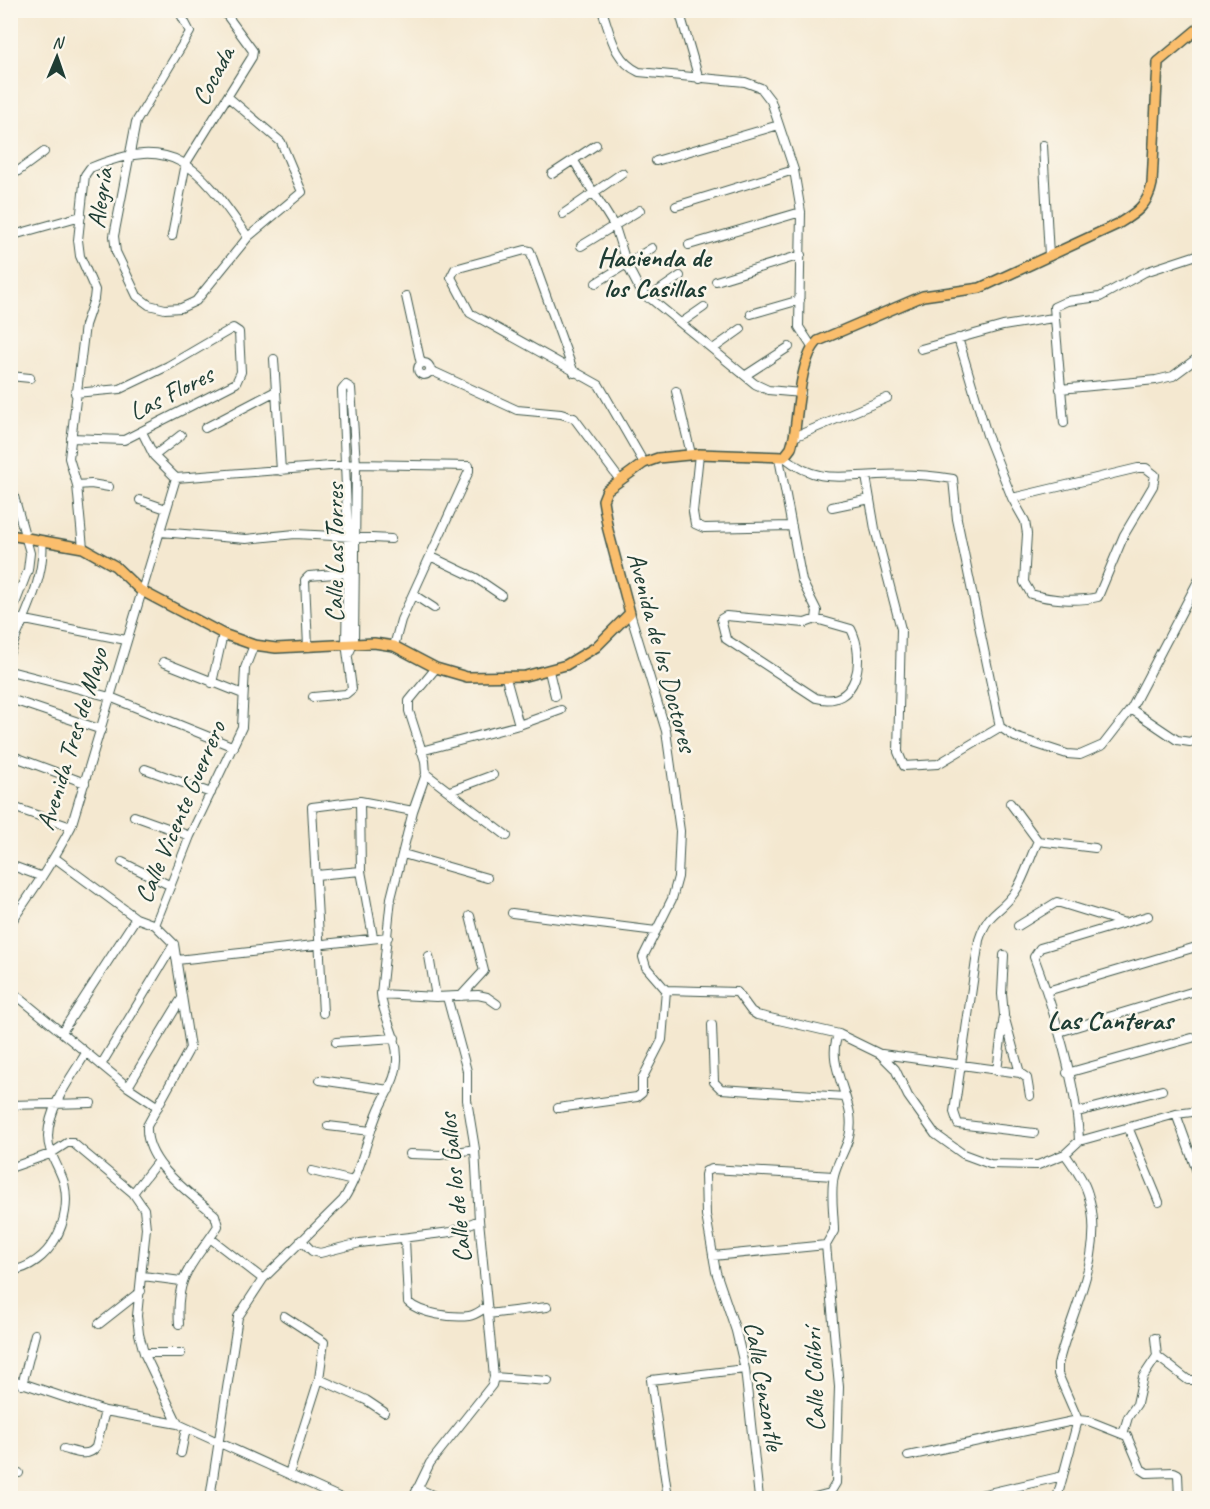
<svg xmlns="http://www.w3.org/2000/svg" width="1210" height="1509" font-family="Caveat,sans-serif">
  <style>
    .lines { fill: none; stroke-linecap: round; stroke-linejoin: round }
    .minor-casing { stroke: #3f574b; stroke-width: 10 }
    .major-casing { stroke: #3f574b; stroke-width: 12 }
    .minor { stroke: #fff; stroke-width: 8 }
    .major { stroke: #fabe6d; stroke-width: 9 }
    .labels { text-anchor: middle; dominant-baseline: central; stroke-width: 5; stroke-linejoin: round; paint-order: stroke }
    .street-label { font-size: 26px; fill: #1f3d34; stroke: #fbf7ec }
    .neighbourhood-label { font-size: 27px; font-weight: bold; fill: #1f3d34; stroke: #fbf7ec }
  </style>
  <rect width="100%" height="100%" fill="#fbf7ec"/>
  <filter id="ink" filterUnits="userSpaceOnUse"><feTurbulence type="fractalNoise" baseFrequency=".0167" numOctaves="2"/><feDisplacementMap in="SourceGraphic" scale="12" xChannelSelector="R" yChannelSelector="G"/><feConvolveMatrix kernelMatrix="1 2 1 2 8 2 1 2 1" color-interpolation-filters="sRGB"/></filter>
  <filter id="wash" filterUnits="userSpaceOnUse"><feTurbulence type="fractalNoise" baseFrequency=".008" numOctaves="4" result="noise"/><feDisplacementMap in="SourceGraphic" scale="24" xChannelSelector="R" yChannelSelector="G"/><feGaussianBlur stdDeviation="1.35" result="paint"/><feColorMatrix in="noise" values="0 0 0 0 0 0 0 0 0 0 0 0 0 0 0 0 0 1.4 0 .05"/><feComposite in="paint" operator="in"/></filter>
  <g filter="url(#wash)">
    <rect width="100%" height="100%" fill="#f4e8d0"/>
  </g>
  <g filter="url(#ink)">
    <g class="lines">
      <defs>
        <path id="minor" d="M602,10C611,36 614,60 639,72L745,82L761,88L771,101L794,170L801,212L799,327L812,347
          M679,10L699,79
          M179,11L190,32L136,122L114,236L116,252L137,296L149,305L165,309L181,308L196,301L248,237L302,192L281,142L228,97
          M1043,145L1049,256
          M574,161L615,227L627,265L640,290L755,384L768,390L801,393
          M656,161L779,125
          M552,174L596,145
          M10,177L44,152
          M676,206L794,170
          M563,214L622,173
          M10,236L81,216
          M172,236L186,163L252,57L253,51L223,10
          M689,245L801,212
          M581,246L640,210
          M716,281L801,255
          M596,283L652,248
          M406,296L421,364
          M648,298L680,276
          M751,314L800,300
          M681,323L704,307
          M958,338L987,435L1012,498L1025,521L1027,534L1024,582L1031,594C1051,600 1077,602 1098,597L1124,535L1153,486L1155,475L1146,468H1138L1012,498
          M713,349L741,329
          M921,349L1003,326L1053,318
          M274,359L281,471
          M418 369a6 6 0 1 1 12 0a6 6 0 1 1-12 0Z
          M430,370L517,410L561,414L574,418L620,480
          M574,373L530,251L525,250L455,269L451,277L470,313L599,385L644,463
          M746,375L789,347
          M10,376L30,378
          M1060,389L1156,380L1173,376L1200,356
          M676,391L691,454
          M1064,423L1054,307L1067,301L1100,297L1145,272L1200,254
          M205,428L274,392
          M142,432L154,456L176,478
          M794,437L887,398
          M71,438L124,440L236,383L241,372L239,332L233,328L168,366L120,389L75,393
          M699,454L693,512L695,524L704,528L792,526
          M154,456L181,435
          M784,457C817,484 840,476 878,475C902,474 929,475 953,479L957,519L1000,727L1015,737L1067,754L1080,755L1103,745L1131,709L1200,577
          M779,458L802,581L817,611L816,619
          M866,476L875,529L901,629L898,752L904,766L938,764L1000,727
          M176,478L356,464L469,466V471L401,620L394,646
          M10,482L30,553L28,570L10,617L126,640
          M77,485L91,484L109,487
          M140,500L166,509
          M832,507L870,499
          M160,532L246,539L295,534L391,539
          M83,548L77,485L69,458L85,325L94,299L95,290L80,256L78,240L85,175L90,168C178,131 201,171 248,237
          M432,557L476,578L501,595
          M414,595L434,608
          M630,613L666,731L680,831L678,877L672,899L643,957L646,967L666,990L737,992L751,1011L757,1015L839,1034L880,1054L895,1069L908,1096L935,1134L963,1154L990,1164L1038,1165L1065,1154L1079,1141L1176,1114L1200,1111
          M726,616L805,623L816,619L851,629C866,658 858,709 816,698L726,639L721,619Z
          M308,647L305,580L309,576L348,573
          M10,652C23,618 46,578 42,541
          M163,662L243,694
          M10,671L110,697L234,747
          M549,671L555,696
          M506,678L519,725
          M212,683L223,634
          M313,697L346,694L352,689L346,643L348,537L342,390L346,385L351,388L356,464L354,642L349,653
          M10,699L102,730
          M1131,709L1177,740L1190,742L1200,736
          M421,751L519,725L561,710
          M10,755L85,783
          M145,769L211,793
          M426,774L507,836
          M450,791L493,775
          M360,801L361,871L373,937
          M1010,803L1038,841L1095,848
          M10,806L71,827
          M134,816L190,836
          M403,854L487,878
          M55,858L136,918L155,925L174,944L190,1048L147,1126C145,1164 189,1192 215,1215L218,1226C193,1265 175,1274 179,1324
          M122,862L169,885
          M10,865L40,876
          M316,875L361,871
          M512,913L656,931
          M10,924C32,892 54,860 71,827L176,478
          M155,925L190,836L242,727L245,668L254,645
          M1018,926L1057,902L1125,923
          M429,956L436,997
          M177,960L388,937
          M10,990L128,1087L158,1107
          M1047,991L1196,947
          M381,994L436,997L478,995L487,997L497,1004
          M461,996L484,971L470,916
          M323,1013L312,807L360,801L413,811
          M1005,1019L1020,1073
          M712,1025L714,1082L721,1089L845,1097
          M62,1032L136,918
          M1059,1032L1198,990
          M336,1042L395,1038
          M882,1054L1020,1073L1027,1078L1030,1096
          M101,1065L174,944
          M997,1071L1004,1015L1002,994L1004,955
          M1067,1073L1192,1038
          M320,1080L389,1090
          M128,1087L180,1001
          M10,1105L91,1103
          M558,1108L637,1097L642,1093V1079L662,1040L666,990
          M1078,1112L1162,1090
          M1176,1114L1200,1180
          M328,1126L371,1131
          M1128,1127L1159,1202
          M1034,1133L958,1124L954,1112L979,940C989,909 999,915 1015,892C1025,877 1030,857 1038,841
          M1079,1141C1077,1084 1054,1010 1034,957L1040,948L1148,916
          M410,1154L440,1155L475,1149
          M10,1168L50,1154L67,1143H73L133,1193L144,1209L146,1228L137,1316L139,1334L144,1353L178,1424L341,1498
          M312,1171L353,1181
          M133,1193L158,1161
          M210,1238L263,1279
          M405,1239L408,1302C420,1314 453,1318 469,1316C476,1315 481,1310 487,1307
          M301,1240L312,1251L320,1253L360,1243L451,1232L479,1220
          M713,1256L826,1245L834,1231C834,1214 830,1192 834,1176C840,1152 854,1142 850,1114C846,1090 826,1056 839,1034
          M10,1271C50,1266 73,1220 64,1183C59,1166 48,1154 48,1136C49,1105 71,1078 86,1053
          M143,1276L181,1281
          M488,1314L547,1307
          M284,1316L324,1342L319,1379L289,1474
          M99,1324L141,1291
          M144,1353H181
          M1157,1356L1188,1380H1200
          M494,1377L548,1381
          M10,1379L105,1411L178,1424
          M319,1379L366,1400L384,1412
          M22,1385L35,1334
          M1123,1434L1128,1417L1137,1404L1143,1377L1157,1356L1155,1338
          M64,1449C76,1452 88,1458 96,1447L105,1411
          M181,1453L186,1428
          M908,1456L1078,1420L1089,1421L1127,1436L1141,1469L1147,1473L1174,1472L1178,1474L1179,1498
          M10,1472L19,1473
          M417,1488L439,1498
          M210,1498L238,1317L263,1279L343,1200C361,1173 366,1139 379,1109C387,1091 398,1077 397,1057C397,1034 382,1016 381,994L391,898L413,811L426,774L425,761L409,711V701L436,668
          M413,1498L430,1463L492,1385L494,1377L479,1220L475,1149L467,1100V1071L447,997
          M668,1498L651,1380L745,1369
          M759,1498L745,1369L736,1331L716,1272L706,1215L705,1175L706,1171L712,1169L834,1176
          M811,1498L830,1493L836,1483L839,1387L826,1245
          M967,1498L1063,1476
          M1057,1498L1078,1420L1058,1374V1365C1071,1310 1107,1252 1088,1194C1084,1179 1073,1166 1065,1154"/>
        <path id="major" d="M10,535L83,548L115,566L140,590L223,634L254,645L276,648L374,643L394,646L436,668L467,677L525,676L566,665L596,647L630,613L608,530L603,500L607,490L644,463L658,458L699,454L784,457L791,448L794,437C798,412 800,358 818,341L923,296L980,288L1118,224C1136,213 1148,205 1152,184L1158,62L1200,27"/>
      </defs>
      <use href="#minor" class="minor-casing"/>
      <use href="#major" class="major-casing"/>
      <use href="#minor" class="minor"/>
      <use href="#major" class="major"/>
    </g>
  </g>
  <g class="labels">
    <g class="street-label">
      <text transform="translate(213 76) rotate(-62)">Cocada</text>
      <text transform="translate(100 198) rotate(-82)">Alegría</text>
      <text transform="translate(171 393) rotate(-27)">Las Flores</text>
      <text transform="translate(334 553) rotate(-90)">Calle Las Torres</text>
      <text transform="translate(662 652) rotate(75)">Avenida de los Doctores</text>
      <text transform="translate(72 739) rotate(-73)">Avenida Tres de Mayo</text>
      <text transform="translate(180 812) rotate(-67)">Calle Vicente Guerrero</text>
      <text transform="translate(455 1188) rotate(-96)">Calle de los Gallos</text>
      <text transform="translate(814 1380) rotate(-92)">Calle Colibrí</text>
      <text transform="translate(764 1386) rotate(80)">Calle Cenzontle</text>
    </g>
    <g class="neighbourhood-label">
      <text x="654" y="257">Hacienda de<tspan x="654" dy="31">los Casillas</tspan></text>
      <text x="1110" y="1020">Las Canteras</text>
    </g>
  </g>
  <rect width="1210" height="1509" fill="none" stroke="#fbf7ec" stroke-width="36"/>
  <g transform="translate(57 57) rotate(2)" stroke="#fbf7ec" stroke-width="4.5" paint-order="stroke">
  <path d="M0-4.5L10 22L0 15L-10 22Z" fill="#1f3d34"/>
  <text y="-9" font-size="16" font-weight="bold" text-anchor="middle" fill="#1f3d34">N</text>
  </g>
</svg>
